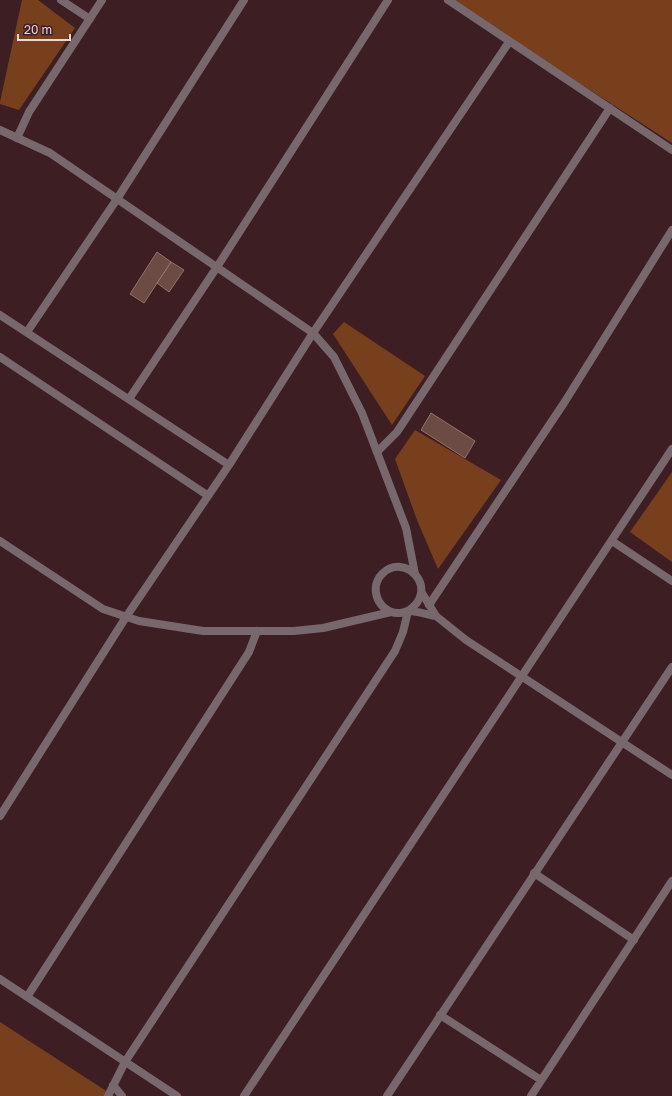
<svg xmlns="http://www.w3.org/2000/svg" width="672" height="1096" font-family="'Golos Text',sans-serif">
  <style>
    .green { fill: #783f1d }
    .building { fill: #6c4b45; stroke: #947069 }
    .lines { fill: none; stroke-linecap: round; stroke-linejoin: round }
    .service { stroke: #77686d; stroke-width: 8 }
    .minor { stroke: #77686d; stroke-width: 8 }
    .tertiary { stroke: #77686d; stroke-width: 8 }
  </style>
  <rect width="100%" height="100%" fill="#3d1f23"/>
  <path class="green" d="M22,0H38L75,28L19,110L0,104V102Z
    M451,0H672V143Z
    M344,322L425,376L392,425L333,334Z
    M415,430L501,480L438,569L417,520L395,459Z
    M672,472V562L630,532Z
    M0,1022L114,1096H0Z"/>
  <path class="building" d="M157,252L171,262L144,303L130,294Z
    M171,262L184,270L169,292L157,283Z
    M431,413L475,441L465,458L421,430Z"/>
  <g class="lines">
    <path class="service" d="M113,1085L122,1096
      M108,1096L125,1062"/>
    <path class="minor" d="M61,0L90,19
      M448,0L672,150
      M17,138L29,112L102,0
      M0,315L229,465
      M27,332L117,199L244,0
      M0,357L207,495
      M129,399L217,267L388,0
      M377,452L397,432L610,108
      M612,541L672,581
      M429,605L564,403L672,230
      M0,816L126,617L229,465L313,333L509,42
      M534,873L634,940
      M0,979L177,1096
      M27,997L249,652L257,631
      M440,1015L541,1080
      M125,1062L395,651L403,632L408,611
      M244,1096L672,449
      M387,1096L672,667
      M531,1096L672,881"/>
    <path class="tertiary" d="M0,130L50,153L313,333L334,357L362,413L406,528L415,574
      M0,541L103,609L139,621L203,631H294L323,628L391,612
      M422,593L436,616L466,640L672,775
      M408,611C441,589 405,551 382,574C377,579 375,586 376,593C378,605 388,614 400,613C403,613 406,611 409,611C418,611 428,615 436,616"/>
  </g>
  <path d="M18 34v6h52v-6" fill="none" stroke="#ecd7d9" stroke-width="2"/>
  <text x="24" y="34" font-size="12" fill="#ecd7d9" stroke="#3d1f23" stroke-width="3" paint-order="stroke">20 m</text>
</svg>
